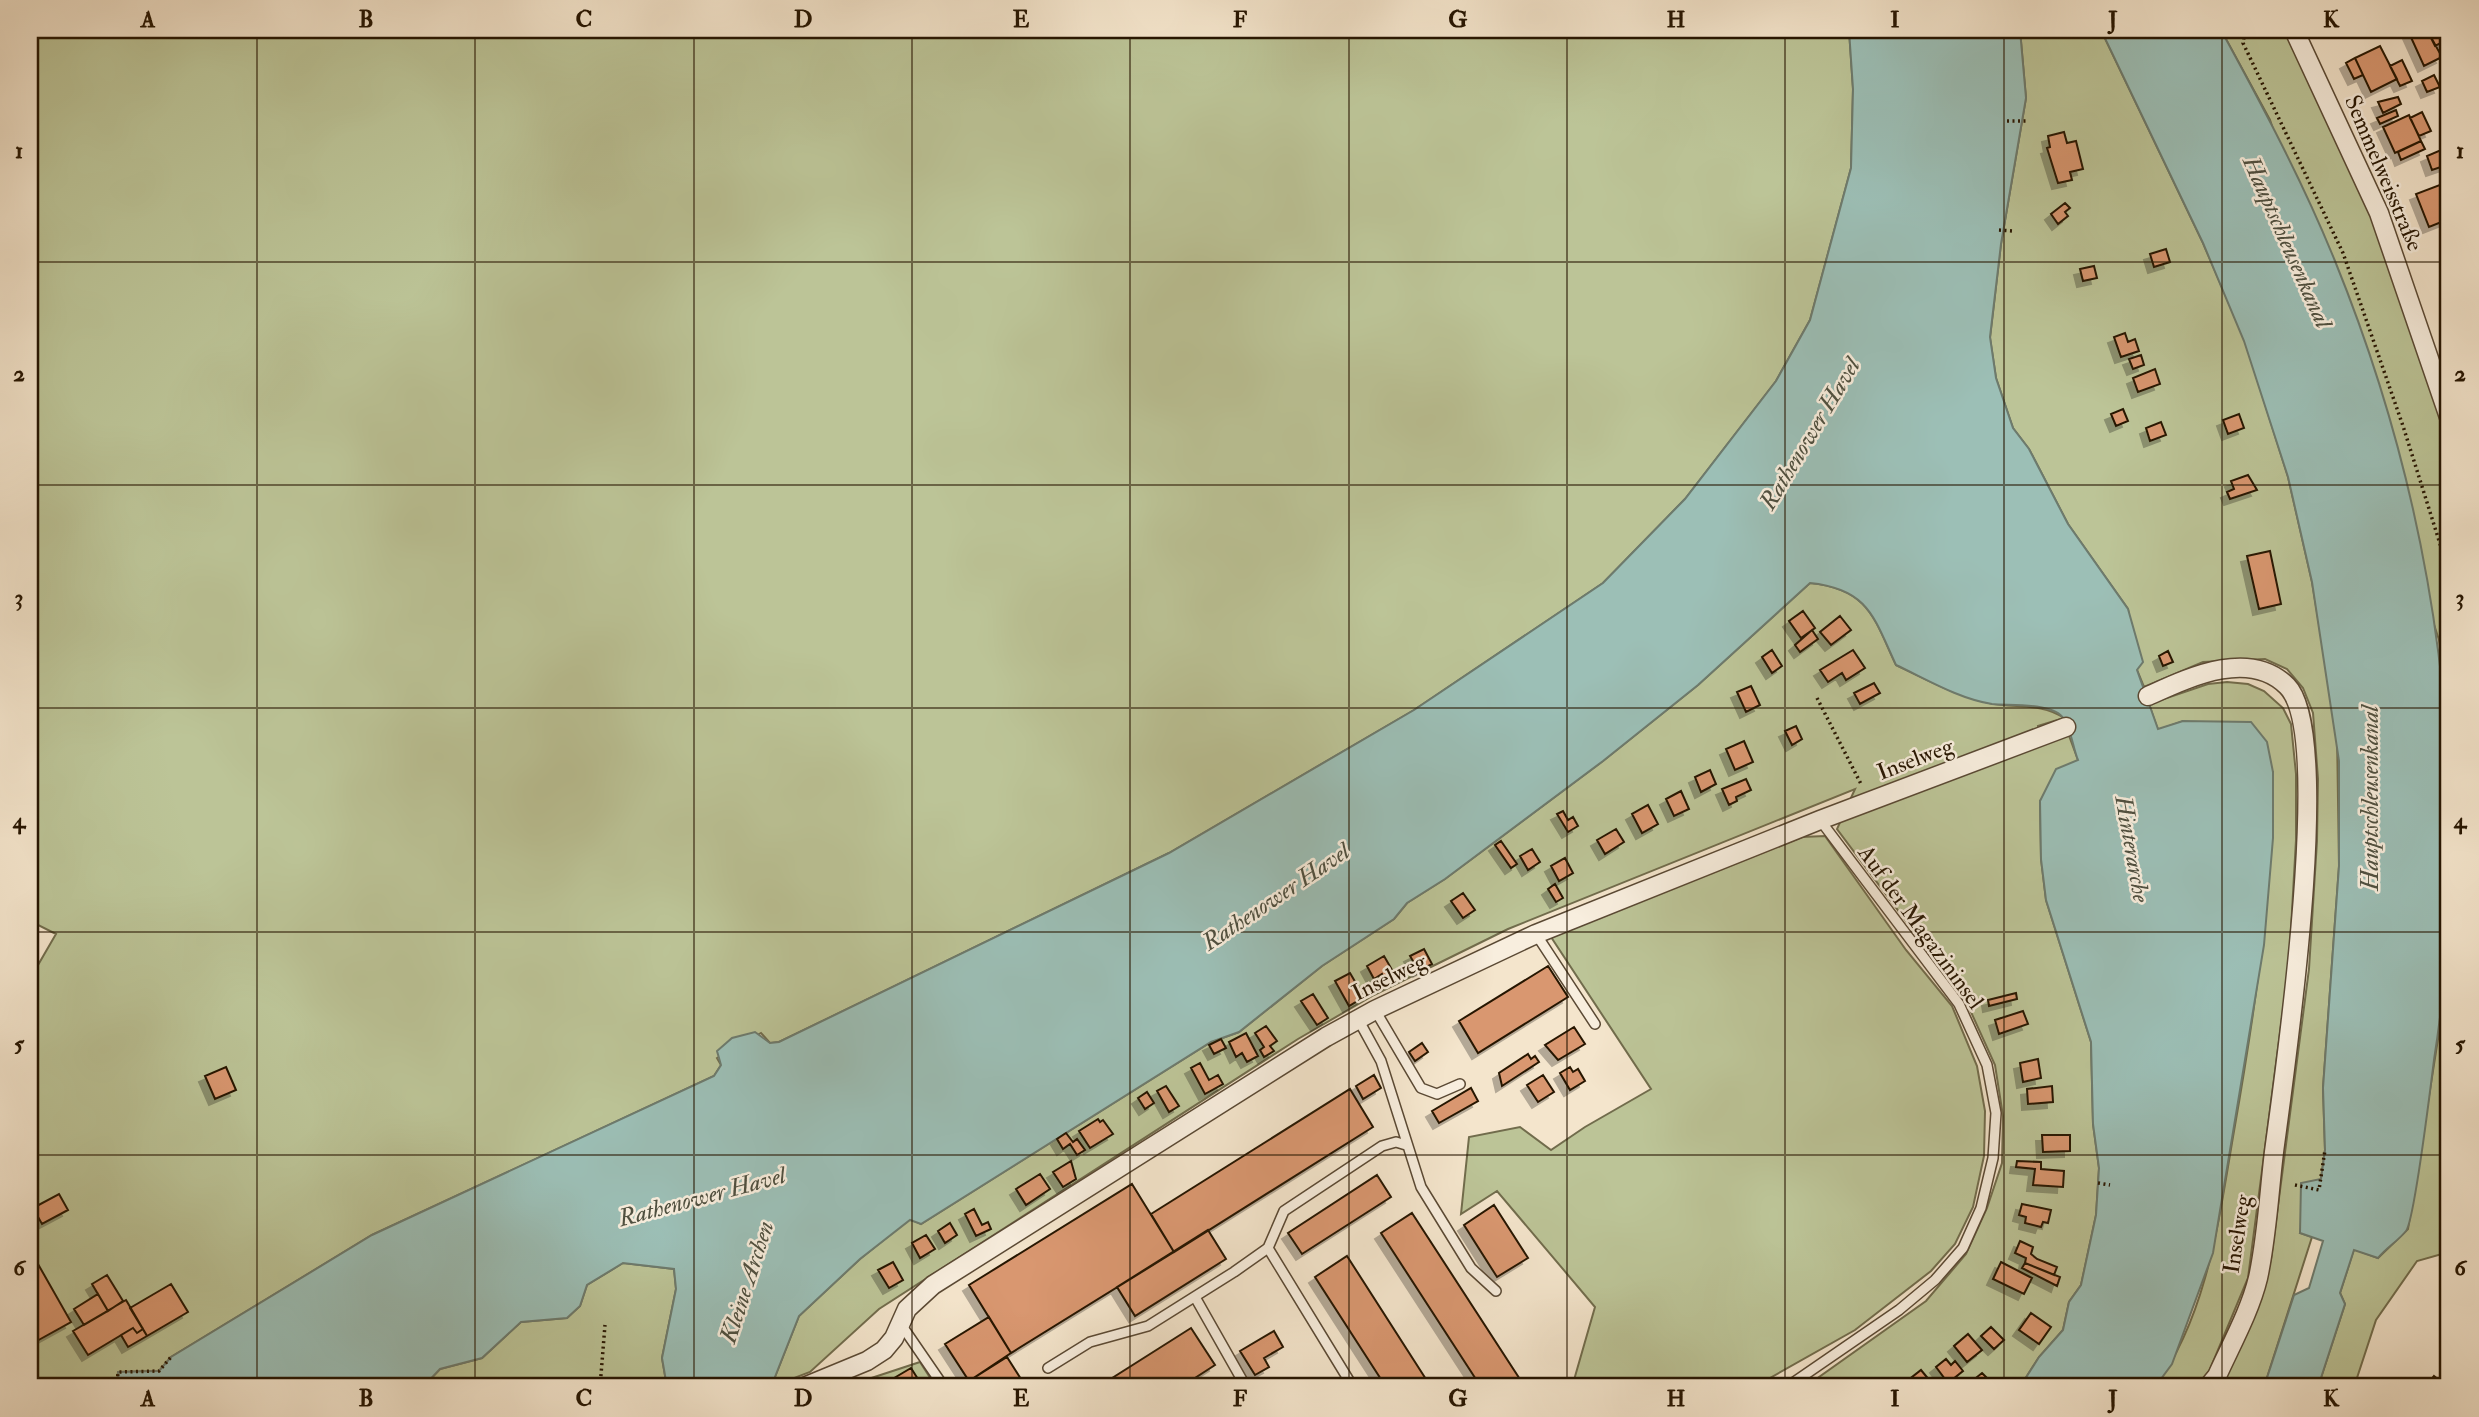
<svg xmlns="http://www.w3.org/2000/svg" width="2479" height="1417" font-family="'IM FELL Double Pica',serif">
  <style>
    .green { fill: #bcc497; stroke: #716c4c; stroke-width: 2 }
    .water { fill: #9cbfb6; stroke: #6d7b6e; stroke-width: 2 }
    .building { fill: #d99770; stroke: #261501; stroke-width: 2; filter: url(#shadow) }
    .lines { fill: none; stroke-linecap: round; stroke-linejoin: round }
    .lane-casing { stroke: #5a4934; stroke-width: 12 }
    .street-casing { stroke: #5a4934; stroke-width: 21 }
    .path { stroke: #261501; stroke-width: 3.5; stroke-dasharray: 2 3.5; stroke-linecap: butt }
    .lane { stroke: #f8eede; stroke-width: 9 }
    .street { stroke: #f8eede; stroke-width: 18 }
    .grid { fill: none; stroke: #261501; stroke-width: 2; stroke-opacity: 0.55 }
    .labels { text-anchor: middle; dominant-baseline: central; stroke-width: 5; stroke-linejoin: round; paint-order: stroke }
    .street-label { font-size: 23px; fill: #261501; stroke: #f8eede }
    .water-label { font-size: 24px; font-style: italic; fill: #4f5040; stroke: #f8eede }
    .neatline { fill: none; stroke: #261501; stroke-width: 2.5 }
    .grid-label { font-size: 23px; text-anchor: middle; font-weight: bold; fill: #261501 }
  </style>
  <defs>
    <filter id="shadow"><feDropShadow dx="-6" dy="6" stdDeviation="0" flood-color="#0004"/></filter>
  </defs>
  <rect width="100%" height="100%" fill="#f4e5cc"/>
  <filter id="stains"><feTurbulence type="fractalNoise" baseFrequency=".00286" numOctaves="4"/><feColorMatrix values="0 0 0 0 .2 0 0 0 0 .09 0 0 0 0 .02 0 0 0 .5 -.17"/></filter>
  <radialGradient id="worn" r=".72"><stop offset=".6" stop-color="#630" stop-opacity="0"/><stop offset="1" stop-color="#630" stop-opacity=".3"/></radialGradient>
  <path class="green" d="M30,30H1849L1853,89L1851,168L1810,320L1776,381L1685,499L1603,583L1414,710L1169,853L779,1042L770,1043L761,1033L717,1058L721,1065L714,1076L372,1235L171,1357L159,1371L118,1372L117,1387H30V963L38,965L56,934L30,921Z
    M2020,30H2101L2203,243L2245,341L2288,477L2312,582L2337,733L2339,866L2323,1088L2325,1150L2321,1179L2300,1233L2312,1237L2264,1387H2218C2242,1347 2260,1305 2271,1259L2309,969L2317,841L2318,779L2313,713L2303,688L2287,669L2265,659L2203,662L2144,687L2137,670L2128,609L2068,524L2029,449L2013,428L1996,378L1990,338L2001,244L2026,98Z
    M2221,30H2284L2367,201L2449,435V834L2445,697L2439,640L2270,120Z
    M1810,583C1869,589 1874,618 1896,665C1926,679 1956,696 1989,703C2015,709 2040,702 2064,718L2038,726L2041,744L2068,733L2078,760L2040,801L2041,859L2046,900L2091,1042L2093,1124L2099,1168L2096,1215L2081,1285L2069,1302L2063,1330L2039,1357L2020,1387H1805L1926,1301L1966,1254L1987,1208L2002,1163L2003,1116L1995,1065L1966,1001L1837,829L1855,789L1508,929L1374,995L1298,1039L879,1309L810,1372L771,1387L799,1316L860,1259L910,1219L921,1224L1211,1042L1239,1032L1322,966L1394,919L1407,903L1445,879L1603,761L1698,685Z
    M2227,682L2248,684L2264,691L2283,708L2291,724L2296,774V840L2289,964L2248,1278L2208,1374L2199,1387H2155C2208,1314 2219,1218 2234,1131C2255,1012 2272,894 2273,772L2183,721L2158,730L2149,704L2208,684Z
    M1825,836L1906,950L1952,1006L1977,1066L1985,1111L1984,1156L1973,1207L1955,1244L1931,1271L1855,1330L1754,1387H1572L1595,1307L1497,1191L1461,1214L1469,1137L1520,1127L1551,1150L1585,1127L1651,1089L1551,937L1802,837Z
    M2449,893V1252L2417,1261L2376,1320L2354,1387H2318L2345,1304L2340,1293L2354,1249L2378,1258L2408,1229L2444,1001Z
    M623,1263L674,1269L676,1289L662,1358L667,1387H423L440,1369L482,1358L521,1322L567,1318L580,1306L587,1285Z
    M920,1362L936,1387H844Z"/>
  <path class="water" d="M1849,30H2020L2026,98L2001,244L1990,337L1996,378L2013,428L2029,449L2068,524L2128,609L2143,662L2137,670L2158,729L2183,721L2251,722L2267,742L2273,772V838L2264,945L2213,1253L2172,1364L2155,1387H2020L2039,1357L2063,1330L2069,1302L2081,1285L2096,1215L2099,1168L2093,1124L2091,1042L2046,900L2041,859L2040,801L2056,769L2078,760C2073,748 2071,729 2064,719C2054,702 2009,706 1992,704C1959,699 1926,679 1896,665C1874,618 1869,589 1810,583L1698,685L1603,761L1445,879L1407,903L1394,919L1322,966L1239,1032L1211,1042L921,1224L910,1220L860,1259L799,1316L771,1387H667L662,1358L676,1289L674,1269L623,1263L587,1285L580,1306L567,1318L521,1322L482,1358L440,1369L423,1387H117L118,1372L159,1371L171,1357L372,1235L714,1076L721,1065L717,1051L732,1038L755,1032L770,1043L779,1042L1169,853L1414,710L1603,583L1685,499L1776,381L1810,320L1851,168L1853,89Z
    M2101,30H2221C2262,105 2303,182 2335,261C2437,512 2476,791 2434,1060C2431,1084 2414,1221 2406,1231C2398,1241 2386,1248 2378,1258L2354,1250L2340,1293L2345,1304L2318,1387H2264L2294,1295L2309,1288L2323,1241L2300,1233L2301,1183L2321,1179L2325,1150L2323,1088L2339,866V761L2312,582L2288,477L2244,341L2203,243Z"/>
  <path class="building" d="M2416,30H2427L2442,57L2424,66L2409,33Z
    M2427,30H2449V39L2435,46Z
    M2380,46L2397,79L2371,92L2355,58Z
    M2355,58L2363,75L2354,79L2346,63Z
    M2402,60L2412,81L2400,86L2390,66Z
    M2434,75L2440,87L2427,92L2422,81Z
    M2398,97L2401,104L2383,113L2378,102Z
    M2396,110L2398,116L2380,124L2377,118Z
    M2422,112L2431,131L2419,136L2410,118Z
    M2409,115L2421,141L2395,153L2383,127Z
    M2064,132L2067,143L2076,141L2083,169L2070,172L2072,180L2058,183L2047,148L2050,147L2048,136Z
    M2421,141L2425,149L2401,160L2398,152Z
    M2441,150L2447,165L2432,170L2427,156Z
    M2445,183L2449,195V219L2429,227L2416,194Z
    M2065,203L2070,208L2065,212L2068,216L2058,224L2051,214Z
    M2166,249L2170,262L2154,267L2150,254Z
    M2094,266L2097,278L2083,281L2080,269Z
    M2125,333L2128,342L2135,339L2139,351L2121,357L2114,337Z
    M2141,355L2144,365L2133,369L2129,359Z
    M2155,369L2160,384L2138,392L2133,378Z
    M2123,409L2128,421L2116,426L2111,414Z
    M2239,414L2244,428L2228,434L2223,420Z
    M2161,422L2166,435L2150,441L2146,428Z
    M2248,475L2257,490L2230,499L2227,492L2234,489L2231,481Z
    M2270,551L2281,604L2259,609L2247,556Z
    M1803,611L1815,628L1801,638L1789,621Z
    M1840,616L1851,630L1831,645L1820,632Z
    M1812,630L1818,639L1800,652L1795,645Z
    M1772,650L1782,666L1772,673L1762,657Z
    M1853,650L1865,668L1846,680L1842,673L1828,682L1820,670Z
    M2168,651L2173,662L2163,666L2159,656Z
    M1874,683L1880,693L1860,704L1854,693Z
    M1751,686L1760,705L1746,712L1737,692Z
    M1796,726L1802,739L1792,745L1785,731Z
    M1744,741L1753,762L1735,770L1726,749Z
    M1710,770L1716,784L1701,792L1695,777Z
    M1746,779L1751,790L1736,797L1737,801L1729,805L1722,789Z
    M1681,791L1689,809L1674,816L1666,799Z
    M1648,805L1658,824L1642,833L1632,814Z
    M1563,811L1568,820L1573,817L1578,826L1568,832L1557,814Z
    M1616,829L1624,842L1605,854L1597,840Z
    M1501,841L1517,864L1511,868L1495,845Z
    M1532,849L1540,862L1528,870L1520,856Z
    M1565,858L1573,873L1559,881L1551,866Z
    M1555,884L1563,898L1556,902L1548,889Z
    M1463,893L1475,910L1463,918L1451,901Z
    M1424,949L1432,964L1419,971L1410,956Z
    M1384,956L1395,975L1385,980L1382,974L1374,979L1367,966Z
    M1548,966L1568,997L1478,1053L1459,1021Z
    M1350,973L1364,997L1349,1006L1335,981Z
    M2016,993L2017,999L1989,1006L1988,1000Z
    M1313,994L1328,1018L1317,1025L1301,1001Z
    M2023,1011L2028,1024L1999,1034L1995,1020Z
    M1266,1026L1277,1041L1270,1046L1274,1051L1264,1057L1260,1050L1264,1047L1255,1033Z
    M1574,1027L1585,1044L1558,1060L1545,1045Z
    M1246,1033L1258,1056L1247,1062L1242,1053L1236,1057L1229,1042Z
    M1221,1039L1226,1048L1214,1054L1209,1045Z
    M1422,1043L1428,1052L1415,1061L1409,1052Z
    M1528,1054L1531,1059L1535,1056L1539,1062L1502,1086L1499,1073Z
    M2038,1059L2041,1078L2023,1082L2020,1063Z
    M1200,1063L1209,1080L1218,1075L1223,1084L1205,1094L1191,1068Z
    M226,1067L236,1090L215,1099L205,1076Z
    M1570,1067L1573,1072L1578,1069L1585,1081L1570,1090L1560,1073Z
    M1374,1075L1381,1088L1363,1099L1356,1086Z
    M1543,1075L1554,1092L1538,1102L1527,1085Z
    M1166,1086L1179,1106L1169,1112L1157,1091Z
    M2052,1086L2053,1102L2028,1104L2027,1089Z
    M1471,1088L1478,1101L1439,1123L1432,1111Z
    M1350,1089L1373,1127L1174,1252L1151,1214Z
    M1147,1092L1154,1103L1145,1109L1138,1098Z
    M1098,1119L1100,1122L1103,1120L1113,1134L1090,1148L1079,1131Z
    M1066,1133L1073,1142L1077,1139L1085,1150L1077,1155L1070,1144L1063,1149L1057,1139Z
    M2042,1135H2070V1151L2043,1152Z
    M1071,1161L1076,1179L1063,1187L1053,1172Z
    M2017,1161L2041,1162V1169L2064,1171L2063,1187L2033,1185L2035,1169L2016,1167Z
    M1040,1174L1050,1189L1026,1205L1016,1189Z
    M1377,1175L1391,1197L1302,1254L1288,1233Z
    M1132,1184L1174,1252L1011,1353L969,1285Z
    M59,1194L68,1210L42,1224L33,1208Z
    M2022,1204L2051,1210L2048,1223L2043,1222L2041,1227L2025,1223L2026,1217L2019,1215Z
    M1494,1205L1528,1258L1497,1277L1464,1225Z
    M974,1209L982,1225L988,1222L991,1229L976,1236L965,1214Z
    M1412,1213L1525,1387H1481L1381,1233Z
    M950,1223L957,1235L945,1243L938,1231Z
    M1208,1230L1226,1259L1135,1316L1117,1287Z
    M926,1235L935,1249L920,1258L912,1243Z
    M2020,1241L2033,1247L2031,1254L2037,1259L2057,1267L2054,1275L2025,1263L2026,1258L2015,1253Z
    M1347,1256L1431,1387H1386L1315,1277Z
    M34,1257L71,1322L35,1342L30,1333V1259Z
    M893,1262L903,1280L889,1288L878,1270Z
    M2001,1262L2032,1278L2024,1294L1993,1279Z
    M2025,1263L2060,1277L2057,1286L2022,1268Z
    M107,1275L123,1301L108,1311L92,1284Z
    M171,1284L188,1312L147,1336L130,1308Z
    M98,1294L108,1311L84,1325L74,1309Z
    M126,1300L143,1329L137,1333L133,1328L88,1355L73,1331Z
    M2031,1313L2051,1327L2039,1344L2019,1330Z
    M989,1317L1011,1353L969,1381L945,1344Z
    M1991,1327L2004,1340L1994,1349L1981,1336Z
    M133,1328L137,1333L143,1329L147,1336L128,1347L121,1335Z
    M1191,1328L1215,1365L1181,1387H1098Z
    M1274,1331L1283,1347L1264,1358L1269,1367L1255,1375L1240,1351Z
    M1968,1334L1982,1350L1967,1362L1954,1346Z
    M1007,1357L1026,1387H973L969,1381Z
    M1946,1359L1951,1365L1955,1361L1963,1371L1948,1383L1936,1367Z
    M911,1368L923,1387H879Z
    M1921,1370L1935,1387H1912L1907,1381Z
    M1982,1373L1991,1382L1985,1387H1978L1972,1381Z
    M2434,1376L2448,1387H2425Z"/>
  <g class="lines">
    <defs>
      <path id="lane" d="M1536,934L1595,1024
        M1375,1010L1421,1088L1437,1094L1460,1084
        M1358,1019L1381,1061L1421,1187L1471,1268L1496,1291
        M1268,1248L1353,1387
        M1195,1297L1246,1387
        M900,1323L944,1387
        M1048,1368L1090,1342L1148,1326L1234,1272L1268,1248L1284,1211L1382,1146L1396,1142L1406,1145
        M1787,1387L1899,1310L1935,1280L1963,1248L1981,1208L1993,1158L1996,1113L1987,1065L1959,1004L1820,820"/>
      <path id="street" d="M2294,30L2379,213L2449,417
        M2148,696C2188,678 2249,648 2287,686C2335,734 2284,1076 2274,1152C2269,1193 2267,1237 2258,1278C2250,1311 2231,1345 2217,1376L2208,1387
        M804,1387L867,1361L884,1350L894,1338L907,1309L933,1285L1326,1037L1375,1010L1536,934L1820,820L2066,727"/>
    </defs>
    <use href="#lane" class="lane-casing"/>
    <use href="#street" class="street-casing"/>
    <path class="path" d="M2250,30L2245,32L2243,43L2343,253L2403,426L2446,563H2449
      M2007,121H2029
      M1999,230L2013,231
      M1817,698L1861,784
      M2098,1183L2110,1185
      M2295,1185L2319,1190L2325,1150
      M117,1387L118,1372L159,1371L171,1357
      M600,1387L605,1325"/>
    <use href="#lane" class="lane"/>
    <use href="#street" class="street"/>
  </g>
  <path class="grid" d="M257,30V1387M475,30V1387M694,30V1387M912,30V1387M1130,30V1387M1349,30V1387M1567,30V1387M1785,30V1387M2004,30V1387M2222,30V1387M30,262H2449M30,485H2449M30,708H2449M30,932H2449M30,1155H2449"/>
  <g class="labels">
    <g class="street-label">
      <text transform="translate(2384 173) rotate(67)">Semmelweisstraße</text>
      <text transform="translate(1915 759) rotate(-21)">Inselweg</text>
      <text transform="translate(1921 927) rotate(54)">Auf der Magazininsel</text>
      <text transform="translate(1389 977) rotate(-26)">Inselweg</text>
      <text transform="translate(2237 1234) rotate(-81)">Inselweg</text>
    </g>
    <g class="water-label">
      <text transform="translate(2287 242) rotate(66)">Hauptschleusenkanal</text>
      <text transform="translate(1810 434) rotate(-59)">Rathenower Havel</text>
      <text transform="translate(2370 798) rotate(-90)">Hauptschleusenkanal</text>
      <text transform="translate(2132 849) rotate(80)">Hinterarche</text>
      <text transform="translate(1276 897) rotate(-34)">Rathenower Havel</text>
      <text transform="translate(702 1197) rotate(-15)">Rathenower Havel</text>
      <text transform="translate(747 1282) rotate(-72)">Kleine Archen</text>
    </g>
  </g>
  <rect width="2479" height="1417" fill="none" stroke="#f4e5cc" stroke-width="77"/>
  <rect x="38" y="38" width="2402" height="1340" class="neatline"/>
  <g class="grid-label">
    <text x="148" y="27">A</text>
    <text x="366" y="27">B</text>
    <text x="584" y="27">C</text>
    <text x="803" y="27">D</text>
    <text x="1021" y="27">E</text>
    <text x="1240" y="27">F</text>
    <text x="1458" y="27">G</text>
    <text x="1676" y="27">H</text>
    <text x="1895" y="27">I</text>
    <text x="2113" y="27">J</text>
    <text x="2331" y="27">K</text>
    <text x="19" y="158">1</text>
    <text x="2460" y="158">1</text>
    <text x="19" y="381">2</text>
    <text x="2460" y="381">2</text>
    <text x="19" y="605">3</text>
    <text x="2460" y="605">3</text>
    <text x="19" y="828">4</text>
    <text x="2460" y="828">4</text>
    <text x="19" y="1051">5</text>
    <text x="2460" y="1051">5</text>
    <text x="19" y="1275">6</text>
    <text x="2460" y="1275">6</text>
    <text x="148" y="1406">A</text>
    <text x="366" y="1406">B</text>
    <text x="584" y="1406">C</text>
    <text x="803" y="1406">D</text>
    <text x="1021" y="1406">E</text>
    <text x="1240" y="1406">F</text>
    <text x="1458" y="1406">G</text>
    <text x="1676" y="1406">H</text>
    <text x="1895" y="1406">I</text>
    <text x="2113" y="1406">J</text>
    <text x="2331" y="1406">K</text>
  </g>
  <rect width="100%" height="100%" filter="url(#stains)"/>
  <rect width="100%" height="100%" fill="url(#worn)"/>
</svg>
